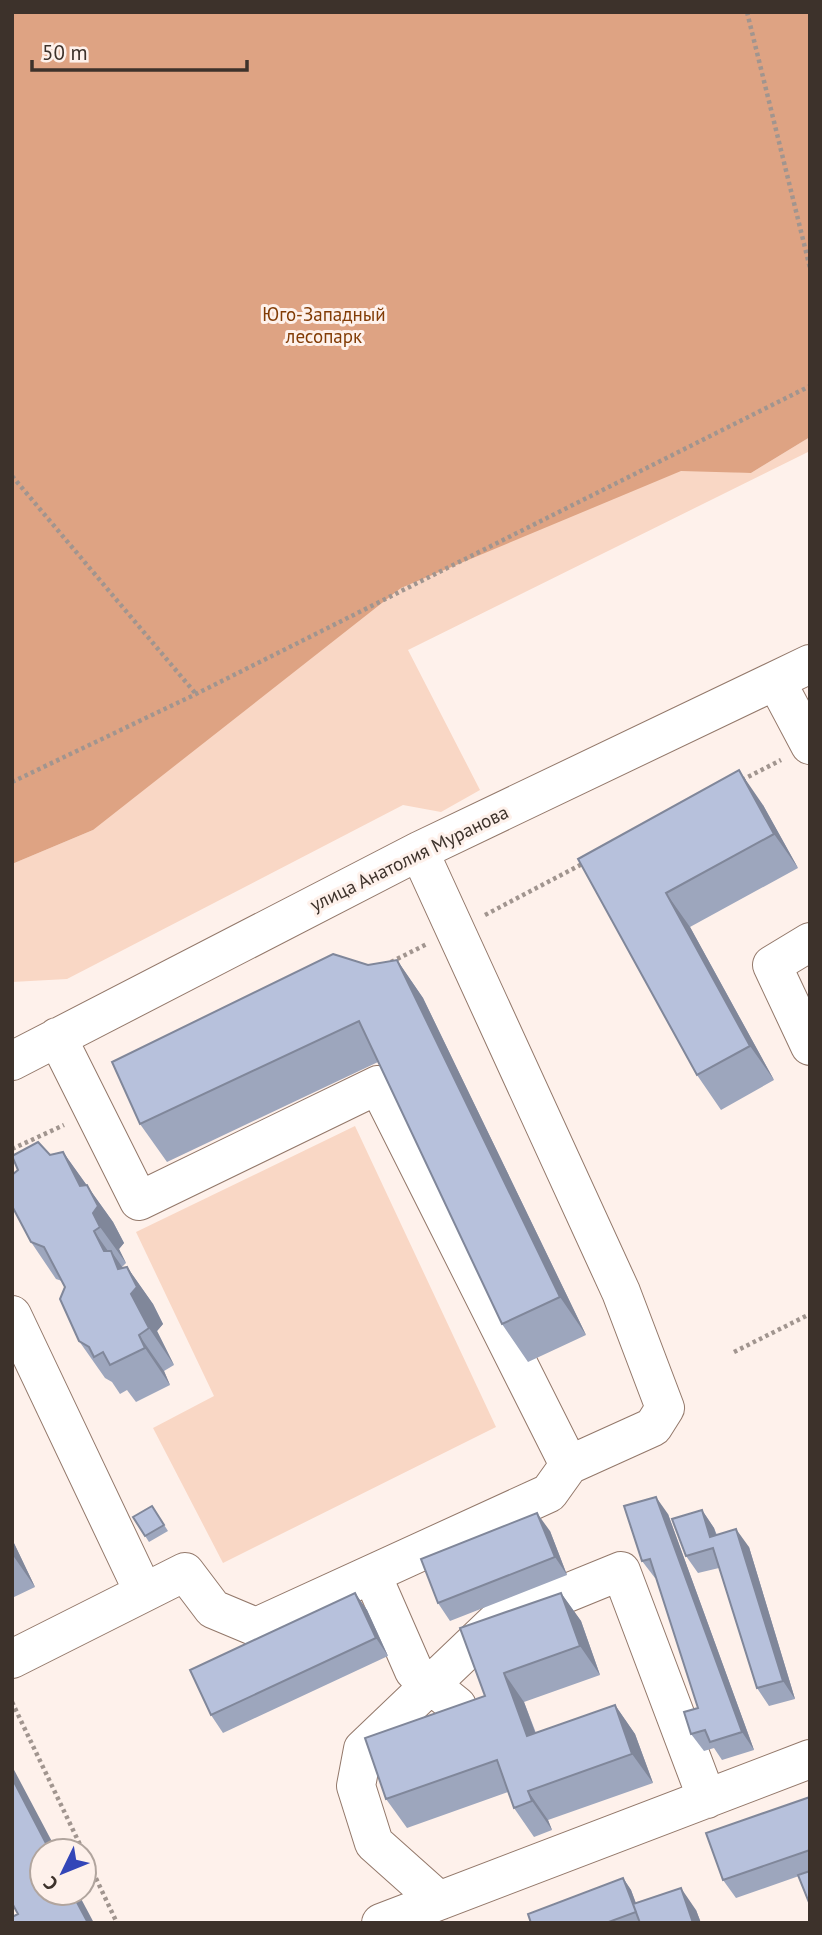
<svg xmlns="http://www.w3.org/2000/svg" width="822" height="1935" font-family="'PT Sans',sans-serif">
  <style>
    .green { fill: #f9d7c5 }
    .forest { fill: #dea383 }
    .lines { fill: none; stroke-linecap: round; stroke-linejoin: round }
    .minor-casing { stroke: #93786a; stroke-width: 40 }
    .path { stroke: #a1958f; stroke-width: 4.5; stroke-dasharray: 3.5 3.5; stroke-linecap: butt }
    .minor { stroke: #fff; stroke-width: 38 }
    .wall { fill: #9da6bd }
    .shaded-wall { fill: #80879a }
    .building { fill: #b7c1dc; stroke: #80879a; stroke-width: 2 }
    .labels { text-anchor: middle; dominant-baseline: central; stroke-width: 6; stroke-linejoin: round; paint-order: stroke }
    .park-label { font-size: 19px; fill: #823c06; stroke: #fef1eb }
    .street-label { font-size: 19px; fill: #3d322b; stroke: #fef1eb }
  </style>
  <rect width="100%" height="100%" fill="#fef1eb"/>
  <path class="green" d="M12,12H810L733,472L751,473L810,437V451L408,650L480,790L441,812L403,805L67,979L12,982V864L93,830Z
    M355,1126L496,1427L223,1563L153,1428L214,1396L136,1232Z"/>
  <path class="forest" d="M12,12H810V437L751,473L681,471L401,588L93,830L12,864Z"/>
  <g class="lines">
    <defs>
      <path id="minor" d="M776,681L810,745
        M810,942L772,965L810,1046
        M57,1037L139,1201L378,1085L569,1465L653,1427L665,1408L621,1292L419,851
        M12,1061L419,851L810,664
        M12,1315L143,1591
        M372,1575L414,1671L457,1706
        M12,1659L185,1572L213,1609L256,1627L549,1493L569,1465
        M439,1901L374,1843L356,1786L363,1749L496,1622L621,1571L707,1799
        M381,1923L810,1759"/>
    </defs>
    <use href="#minor" class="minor-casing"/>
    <path class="path" d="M747,12L810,268
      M12,476L196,694
      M742,780L781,760
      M12,782L196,694L810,386
      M485,915L586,862
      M391,962L427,944
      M12,1149L64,1125
      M734,1352L810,1314
      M12,1702L83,1851
      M84,1853L117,1923"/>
    <use href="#minor" class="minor"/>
  </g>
  <path class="wall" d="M763,805L798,868L690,927L774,1080L721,1110L697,1075L578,859Z
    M397,960L423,998L586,1335L528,1362L502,1324L378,1062L167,1162L140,1124L368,965Z
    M63,1152L113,1222L124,1243L119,1249L126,1263L122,1267L123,1268L127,1267L153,1304L163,1324L157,1331L174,1365L164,1371L170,1385L136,1402L127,1390L120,1394L112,1382L105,1378L79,1341L65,1287L62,1281L56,1279L31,1242L50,1155Z
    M152,1506L168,1531L149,1542L133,1517Z
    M702,1510L714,1528L717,1535L749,1547L795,1699L769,1706L757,1688L719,1568L698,1573L686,1556Z
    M668,1514L754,1750L722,1760L714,1748L704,1751L691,1734L698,1708L656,1578H655L642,1561Z
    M550,1531L567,1575L450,1621L438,1603Z
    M12,1539L35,1587L12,1598Z
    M355,1593L367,1610L388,1656L223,1733L211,1715Z
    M561,1593L581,1621L600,1675L524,1702L536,1733L615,1705L635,1734L653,1783L548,1820L552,1830L534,1837L514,1808L508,1792L407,1828L386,1799L485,1696Z
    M810,1797V1905L799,1876L736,1898L723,1880Z
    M623,1878L631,1890L636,1903L696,1910L701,1923H531Z"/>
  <path class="shaded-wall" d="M739,770L763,805L798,868L774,834Z
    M666,893L690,927L774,1080L750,1046Z
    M397,960L423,998L586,1335L560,1297Z
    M63,1152L113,1222L124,1243L119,1249L126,1263L100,1227Z
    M94,1231L115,1261L111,1251L137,1288L127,1267L153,1304L163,1324L157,1331L174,1365L149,1328L104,1251Z
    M139,1335L164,1371L170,1385L145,1348Z
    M656,1497L668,1514L754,1750L742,1732Z
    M702,1510L714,1528L722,1554L710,1537Z
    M537,1513L550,1531L567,1575L555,1557Z
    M736,1529L749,1547L795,1699L783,1681Z
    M12,1539L35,1587L12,1554Z
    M355,1593L367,1610L388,1656L376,1638Z
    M561,1593L581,1621L600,1675L580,1646Z
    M504,1673L524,1702L547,1765L527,1736Z
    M615,1705L635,1734L653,1783L632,1754Z
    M12,1766L57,1851H50L12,1778Z
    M528,1791L548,1820L552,1830L532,1801Z
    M623,1878L631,1890L643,1923L636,1912Z
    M681,1888L696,1910L701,1923H693Z
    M72,1893H78L94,1923H88Z"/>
  <path class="building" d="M739,770L774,834L666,893L750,1046L697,1075L578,859Z
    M333,954L368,965L397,960L560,1297L502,1324L359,1021L140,1124L112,1062Z
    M38,1142L50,1155L63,1152L80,1186L87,1185L98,1206L93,1213L100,1227L94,1231L104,1251H111L118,1269L127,1267L137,1287L131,1294L149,1328L139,1335L145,1348L110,1365L103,1352L94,1357L89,1347L79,1341L60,1299L65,1287L44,1247L31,1242L12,1206V1175L18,1170L12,1156Z
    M656,1497L742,1732L710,1742L705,1730L691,1734L684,1712L698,1708L650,1559L642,1561L624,1506Z
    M152,1506L164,1525L145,1536L133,1517Z
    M702,1510L710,1537L736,1529L783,1681L757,1688L713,1548L686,1556L672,1519Z
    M537,1513L555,1557L438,1603L421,1559Z
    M355,1593L376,1638L211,1715L190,1670Z
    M561,1593L580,1646L504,1673L527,1736L615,1705L632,1754L528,1791L532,1801L514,1808L497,1760L386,1799L365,1738L485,1696L460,1628Z
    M12,1778L50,1851H42V1893H72L88,1923H12V1917L18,1914L12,1903Z
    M810,1797V1850L723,1880L706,1833Z
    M810,1871V1905L798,1875Z
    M623,1878L636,1912L606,1923H531L528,1914Z
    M681,1888L693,1923H640L633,1904Z"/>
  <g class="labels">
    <g class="park-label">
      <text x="324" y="314">Юго-Западный<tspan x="324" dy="22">лесопарк</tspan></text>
    </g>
    <g class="street-label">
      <text transform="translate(409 858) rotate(-26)">улица Анатолия Муранова</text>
    </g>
  </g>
  <rect width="822" height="1935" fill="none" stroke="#3d322b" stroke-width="28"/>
  <g transform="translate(63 1872) rotate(227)"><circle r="33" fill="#fef1eb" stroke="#b1a59e" stroke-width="2"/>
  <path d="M0-5L12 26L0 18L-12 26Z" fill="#3346b8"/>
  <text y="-10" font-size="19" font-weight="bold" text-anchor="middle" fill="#3d322b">С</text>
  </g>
  <path d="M32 60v10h215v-10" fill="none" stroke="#3d322b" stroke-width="3.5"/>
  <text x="42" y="60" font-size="21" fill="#3d322b" stroke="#fef1eb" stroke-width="5" paint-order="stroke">50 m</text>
</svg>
